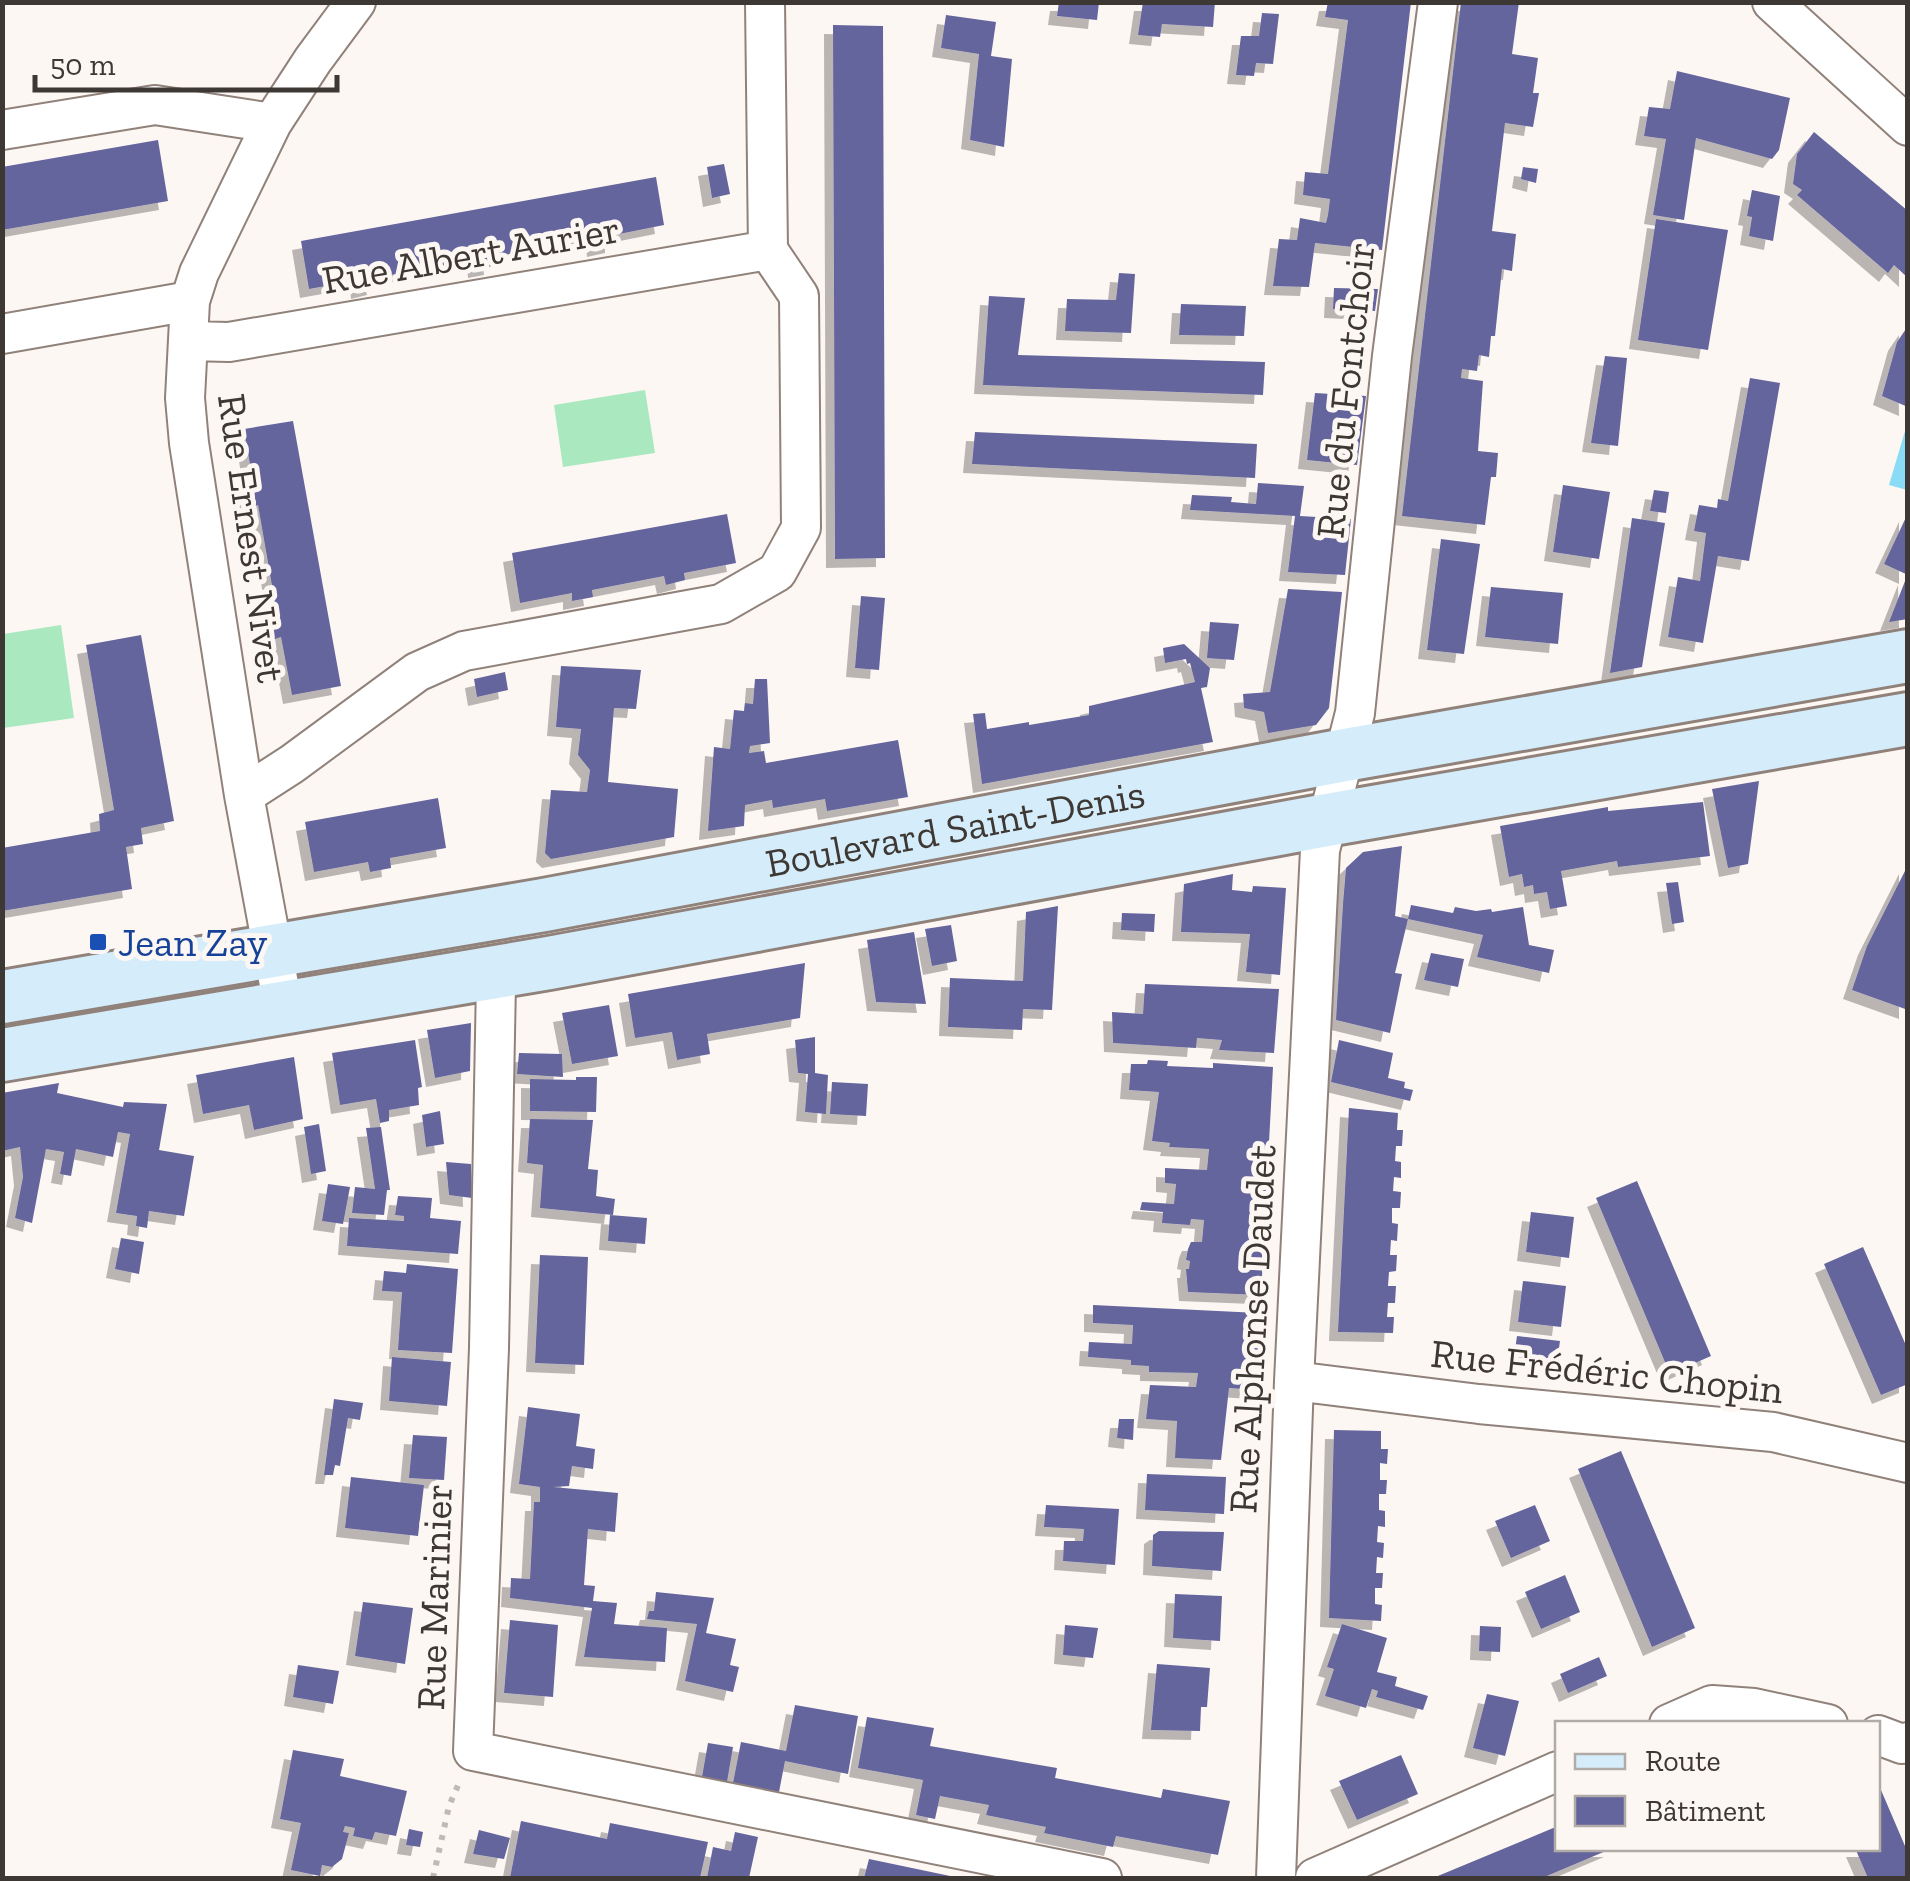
<svg xmlns="http://www.w3.org/2000/svg" width="1910" height="1881" font-family="'Zilla Slab',serif">
  <style>
    .green { fill: #aae9c0 }
    .water { fill: #8adbf5 }
    .building { fill: #65659d; filter: url(#shadow) }
    .lines { fill: none; stroke-linecap: round; stroke-linejoin: round }
    .minor-casing { stroke: #90827a; stroke-width: 42 }
    .secondary-casing { stroke: #90827a; stroke-width: 58 }
    .path { stroke: #c0bab6; stroke-width: 6; stroke-dasharray: 5 8; stroke-linecap: butt }
    .minor { stroke: #fff; stroke-width: 38 }
    .secondary { stroke: #d5edfa; stroke-width: 52 }
    .transit-dot { fill: #1a4fb4; stroke: #fdf7f3; stroke-width: 4 }
    .labels { text-anchor: middle; dominant-baseline: central; stroke-width: 10; stroke-linejoin: round; paint-order: stroke }
    .street-label { font-size: 40px; fill: #3e3834; stroke: #fdf7f3 }
    .transit-label { font-size: 40px; fill: #164399; stroke: #fdf7f3; text-anchor: start }
  </style>
  <defs>
    <filter id="shadow"><feDropShadow dx="-9" dy="9" stdDeviation="0" flood-color="#0004"/></filter>
  </defs>
  <rect width="100%" height="100%" fill="#fdf7f3"/>
  <path class="green" d="M645,390L655,453L563,467L554,405Z
    M61,625L74,718L3,728V634Z"/>
  <path class="water" d="M1905,431H1908L1907,490L1889,485Z"/>
  <path class="building" d="M1059,2H1099L1097,20L1057,16Z
    M1143,2H1215L1213,27L1162,24L1160,37L1138,35Z
    M1328,2H1411L1382,250L1315,243L1309,287L1273,286L1279,239L1297,240L1300,218L1326,223L1328,215L1330,199L1303,195L1305,172L1328,174L1348,20L1325,17Z
    M1461,2H1519L1512,54L1538,58L1533,93H1539L1533,127L1505,123L1492,231L1516,234L1512,271L1502,269L1495,336H1491L1489,357L1479,355L1477,371L1462,369L1461,378L1483,381L1478,451L1498,453L1496,477H1491L1485,525L1402,516Z
    M1262,13L1279,14L1273,64L1256,63L1254,76L1236,75L1241,36H1259Z
    M946,15L996,22L991,56L1012,59L1004,147L970,140L979,54L941,48Z
    M833,25L883,26L885,558L835,559Z
    M1677,71L1790,98L1779,150L1772,159L1696,138L1684,220L1653,215L1666,139L1644,136L1649,107L1670,109Z
    M1814,132L1908,211V278L1894,265L1888,273L1797,195L1802,190L1793,184L1797,154Z
    M158,140L168,201L2,230V167Z
    M724,164L730,194L712,198L707,167Z
    M1523,167L1538,169L1536,183L1521,179Z
    M656,177L664,225L614,235V244L596,248L595,238L492,257L493,266L477,269L476,259L374,278L376,286L360,290L359,280L309,289L301,241Z
    M1752,190L1780,196L1773,241L1749,236L1752,217L1747,216Z
    M1656,219L1728,230L1708,350L1638,340Z
    M1119,273L1135,274L1131,333L1065,331L1067,299L1116,300Z
    M1334,288L1378,289L1375,311L1333,309Z
    M989,296L1025,298L1018,355L1265,362L1263,395L983,385Z
    M1181,304L1246,306L1244,336L1179,335Z
    M1908,326L1907,346L1908,407L1882,396L1897,342Z
    M1605,356L1627,358L1618,446L1591,443Z
    M1750,378L1780,383L1749,561L1718,556L1703,643L1668,637L1678,577L1700,581L1706,533L1694,531L1699,505L1717,508L1718,499L1728,501Z
    M1315,393L1366,396L1357,465L1307,460Z
    M293,421L341,686L292,695L281,637L272,640L269,622L278,620L258,505L248,508L245,490L254,488L244,429Z
    M975,432L1257,444L1255,478L972,464Z
    M1258,483L1304,486L1300,516L1351,519L1345,575L1288,572L1295,516L1190,510L1192,495L1232,497L1231,502L1256,504Z
    M1563,485L1610,492L1599,559L1553,552Z
    M1654,490L1669,492L1666,513L1650,511Z
    M1908,513V575L1884,564Z
    M727,514L736,563L684,573L685,580L666,585L664,576L592,590L593,597L572,601V593L520,603L512,553Z
    M1632,518L1665,523L1642,667L1610,673Z
    M1441,539L1480,544L1464,654L1427,650Z
    M1907,576L1908,619L1889,622Z
    M1491,587L1563,593L1558,644L1485,637Z
    M1288,589L1342,592L1329,708L1316,725L1268,733L1264,712L1244,708L1243,694L1270,692Z
    M861,596L885,598L879,670L855,668Z
    M1210,622L1239,624L1234,660L1207,658Z
    M141,635L174,821L141,828L143,844L126,847L132,889L2,911V848L100,831L99,814L114,810L86,645Z
    M1184,644L1210,668L1207,687L1201,688L1213,742L982,784L973,714L985,713L987,729L1029,722V725L1089,715V706L1195,682L1190,663L1187,664L1186,659L1165,663L1163,648Z
    M561,666L641,670L636,709L614,708L608,782L678,789L674,837L551,859L545,853L551,790L587,792L590,770L578,755L581,729L556,727Z
    M505,672L508,690L477,697L474,679Z
    M755,679H767L770,743L750,746L749,753L764,751L766,763L898,740L908,797L827,811L825,799L773,808L772,800L745,805L744,826L708,831L714,747L730,749L734,710L744,711L745,703L753,704Z
    M1759,781L1748,864L1728,868L1712,789Z
    M438,798L446,848L390,858L391,868L370,872L368,862L314,872L305,822Z
    M1703,802L1710,856L1618,867L1617,861L1561,871L1567,906L1550,909L1547,892L1534,894L1533,885L1524,887L1522,874L1509,877L1500,826L1608,807V811Z
    M1402,846L1395,916L1408,919L1395,973L1402,974L1390,1033L1336,1020L1343,904L1346,868L1363,852Z
    M1908,865V1010L1852,990L1867,946Z
    M1233,874L1232,890L1252,892L1253,886L1286,888L1280,975L1246,972L1250,934L1181,932L1184,884Z
    M1678,882L1684,922L1672,924L1666,883Z
    M1411,905L1453,913L1455,907L1476,911L1491,909L1492,912L1523,907L1529,945L1554,950L1549,973L1477,957L1483,935L1408,919Z
    M1058,906L1052,1010L1023,1009L1022,1030L948,1027L950,978L1023,981L1026,912Z
    M1122,913L1155,914L1154,932L1121,930Z
    M951,925L957,961L932,966L925,929Z
    M914,932L926,1004L876,1002L867,940Z
    M1431,953L1464,959L1458,987L1424,980Z
    M805,963L800,1018L707,1034L710,1054L677,1060L672,1032L635,1038L628,994Z
    M1145,984L1279,989L1274,1053L1219,1050L1222,1040L1197,1038L1196,1048L1113,1043L1112,1012L1143,1014Z
    M609,1005L618,1056L572,1064L562,1013Z
    M471,1023L470,1071L435,1078L427,1030Z
    M815,1037V1073L828,1075L826,1114L805,1112L808,1074L798,1073L795,1040Z
    M415,1040L422,1087L418,1088L419,1105L389,1110V1121L380,1123L376,1099L340,1105L332,1053Z
    M1339,1040L1393,1053L1388,1078L1405,1082L1404,1088L1413,1090L1410,1101L1331,1082Z
    M519,1053L562,1054L563,1077L517,1074Z
    M294,1057L303,1119L254,1130L249,1105L203,1114L196,1075Z
    M1148,1060L1168,1061L1167,1066L1213,1068V1063L1273,1067L1261,1295L1188,1292L1186,1269H1189L1190,1261L1186,1260L1188,1249L1191,1242H1202L1204,1220L1191,1219L1190,1225L1162,1223L1163,1212L1140,1210L1142,1202L1174,1204L1176,1184L1165,1183V1168L1207,1170L1209,1149L1169,1147L1170,1143L1152,1141L1159,1092L1129,1090L1131,1064H1147Z
    M576,1077H597L596,1112L530,1111V1079L576,1080Z
    M832,1082L868,1084L866,1116L830,1114Z
    M59,1083L57,1093L123,1107L124,1102L167,1104L159,1150L194,1156L184,1216L149,1211L147,1228L136,1226L137,1216L116,1213L130,1134L118,1132L113,1157L76,1149L71,1176L60,1174L64,1152L46,1149L32,1223L15,1218L23,1177L20,1147L2,1151V1093Z
    M1349,1108L1398,1113L1397,1130H1403L1402,1146H1396L1395,1161L1401,1162V1178L1394,1177L1393,1191L1401,1192L1400,1208H1392V1223L1398,1224L1397,1241L1391,1240L1390,1255H1397L1396,1271L1389,1272L1388,1286H1396L1395,1303H1388L1387,1317H1394L1393,1333L1338,1332Z
    M440,1111L444,1144L426,1147L422,1115Z
    M530,1119L593,1120L588,1169L598,1170L596,1196L615,1199L613,1215L540,1208L543,1165L527,1163Z
    M319,1124L326,1171L311,1174L304,1127Z
    M381,1127L390,1190H387L384,1215L352,1213L355,1187L375,1189L366,1128Z
    M446,1162L471,1164L472,1198L449,1195Z
    M1637,1181L1711,1356L1670,1374L1596,1198Z
    M328,1184L350,1187L343,1224L322,1221Z
    M398,1196L432,1198L430,1218L461,1221L458,1254L347,1246L349,1218L404,1221V1216L395,1215Z
    M1531,1212L1574,1217L1569,1258L1526,1252Z
    M610,1215L647,1218L645,1244L608,1241Z
    M121,1238L144,1242L139,1274L115,1269Z
    M1863,1247L1908,1350V1384L1881,1395L1824,1264Z
    M540,1255L588,1257L584,1365L535,1363Z
    M407,1264L458,1269L452,1353L398,1350L402,1292L382,1291L384,1271L406,1273Z
    M1523,1281L1566,1286L1561,1327L1518,1322Z
    M1093,1305L1259,1313L1258,1390L1229,1388L1221,1460L1175,1458L1177,1421L1146,1419L1150,1385L1196,1387L1198,1373L1149,1372V1366L1131,1365V1360L1088,1357L1089,1342L1132,1344L1133,1325L1093,1323Z
    M1517,1336L1560,1341L1557,1362L1514,1357Z
    M392,1357L451,1362L447,1406L389,1401Z
    M334,1399L363,1403L360,1420L348,1418L340,1466L335,1465L333,1475H324Z
    M528,1407L580,1414L576,1446L595,1449L593,1469L572,1466L569,1486L553,1487L618,1493L615,1532L588,1529L584,1585L595,1586L593,1601L617,1603L614,1624L667,1628L665,1662L584,1657L592,1608L510,1598L511,1578L530,1579L534,1502H540V1487L519,1484Z
    M1119,1419H1134L1133,1440L1117,1438Z
    M1334,1430L1381,1431V1449H1388L1387,1464L1380,1463V1480H1387L1386,1494H1379V1510L1385,1511V1527L1378,1526L1377,1542L1384,1543L1383,1558L1377,1557L1376,1573H1383L1382,1588H1375V1604L1382,1605L1381,1621L1329,1618Z
    M413,1435L447,1437L444,1480L409,1478Z
    M1621,1451L1695,1628L1652,1647L1578,1469Z
    M1147,1474L1226,1477L1224,1514L1145,1510Z
    M351,1477L424,1485L418,1536L345,1528Z
    M1046,1505L1119,1509L1115,1565L1063,1561L1064,1541H1083L1084,1529L1044,1527Z
    M1535,1505L1550,1541L1511,1558L1495,1521Z
    M1159,1531L1224,1532L1221,1571L1152,1566L1153,1535Z
    M1565,1575L1580,1612L1541,1629L1525,1592Z
    M656,1592L714,1598L706,1633L736,1639L730,1665L739,1667L733,1692L685,1681L697,1624L647,1619L649,1611H654Z
    M1175,1594L1222,1596L1220,1641L1173,1638Z
    M363,1602L413,1608L405,1664L355,1656Z
    M510,1620L558,1625L553,1697L504,1693Z
    M1342,1624L1387,1638L1377,1672L1397,1677L1395,1686L1428,1696L1423,1710L1376,1697L1378,1691L1372,1689L1366,1708L1325,1696L1334,1669L1327,1667Z
    M1065,1625L1098,1628L1093,1658L1063,1655Z
    M1480,1626L1501,1627L1500,1652L1479,1651Z
    M1599,1657L1607,1676L1568,1693L1560,1674Z
    M1157,1664L1210,1668L1207,1707H1201L1200,1731L1151,1730Z
    M298,1665L339,1671L333,1704L293,1697Z
    M1487,1694L1519,1701L1505,1756L1473,1748Z
    M795,1705L858,1716L848,1774L785,1761L779,1792L733,1783L741,1742L786,1751Z
    M867,1717L934,1728L930,1746L1057,1768L1055,1778L1161,1798L1163,1789L1230,1801L1218,1855L1116,1836L1113,1847L1044,1833L1046,1827L986,1815L989,1805L940,1796L935,1819L916,1815L923,1780L858,1768Z
    M708,1743L733,1747L727,1782L702,1777Z
    M293,1750L344,1759L340,1776L407,1791L396,1836L375,1832L372,1840L353,1836L355,1828L345,1826L343,1832L349,1833L342,1859L332,1867L322,1865L320,1876L291,1870L301,1823L280,1819Z
    M1401,1755L1418,1794L1357,1820L1339,1781Z
    M1878,1783L1908,1853V1878H1868L1855,1848H1878Z
    M521,1821L607,1839L610,1823L708,1842L700,1878H510Z
    M1558,1826V1848H1613L1542,1878H1433Z
    M409,1829L423,1832L420,1847L406,1845Z
    M479,1830L510,1838L504,1859L473,1854Z
    M735,1832L758,1837L749,1878H707L713,1847L731,1851Z
    M869,1859L955,1877V1878H864Z"/>
  <g class="lines">
    <defs>
      <path id="minor" d="M1772,2L1908,126
        M2,130L155,105L272,123
        M2,334L190,301
        M188,341L229,342L768,250
        M244,795L292,764L417,672L464,651L721,604L777,572L801,528L799,296L768,250L765,2
        M496,983L489,1348L473,1751L1102,1878
        M283,1006L244,795L189,443L185,398L190,301L199,273L272,123L313,60L356,2
        M1294,1381L1479,1404L1773,1432L1908,1463
        M1669,1724L1712,1705L1754,1708L1828,1724
        M1878,1735L1902,1744L1908,1742
        M1276,1878L1294,1381L1320,850L1355,713L1392,356L1438,2
        M1315,1878L1558,1771"/>
      <g id="secondary">
        <path id="s1" d="M2,997L544,905L1345,755L1908,656"/>
        <path d="M2,1055L549,963L1327,820L1908,719"/>
      </g>
    </defs>
    <use href="#minor" class="minor-casing"/>
    <use href="#secondary" class="secondary-casing"/>
    <path class="path" d="M433,1878L449,1806L459,1783"/>
    <use href="#minor" class="minor"/>
    <use href="#secondary" class="secondary"/>
  </g>
  <rect class="transit-dot" x="88" y="932" width="20" height="20" rx="5"/>
  <g class="labels">
    <g class="street-label">
      <text transform="translate(471 254) rotate(-10)">Rue Albert Aurier</text>
      <text transform="translate(1345 390) rotate(-84)">Rue du Fontchoir</text>
      <text transform="translate(252 538) rotate(82)">Rue Ernest Nivet</text>
      <text stroke="none"><textPath href="#s1" startOffset="968">Boulevard Saint-Denis</textPath></text>
      <text transform="translate(1252 1329) rotate(-87)">Rue Alphonse Daudet</text>
      <text transform="translate(1607 1371) rotate(6)">Rue Frédéric Chopin</text>
      <text transform="translate(434 1597) rotate(-88)">Rue Marinier</text>
    </g>
    <g class="transit-label">
      <text x="118" y="942">Jean Zay</text>
    </g>
  </g>
  <rect width="1910" height="1881" fill="none" stroke="#3e3834" stroke-width="10"/>
  <rect x="1555" y="1721" width="325" height="130" fill="#fdf7f3" stroke="#b1aba7" stroke-width="2.5"/>
  <rect x="1575" y="1754" width="50" height="15" fill="#d5edfa" stroke="#b1aba7" stroke-width="2.5"/>
  <text x="1645" y="1771" font-size="30" fill="#3e3834">Route</text>
  <rect x="1575" y="1796" width="50" height="30" fill="#65659d" stroke="#b1aba7" stroke-width="2.5"/>
  <text x="1645" y="1821" font-size="30" fill="#3e3834">Bâtiment</text>
  <path d="M35 75v15h302v-15" fill="none" stroke="#3e3834" stroke-width="5"/>
  <text x="50" y="75" font-size="30" fill="#3e3834" stroke="#fdf7f3" stroke-width="8" paint-order="stroke">50 m</text>
</svg>
